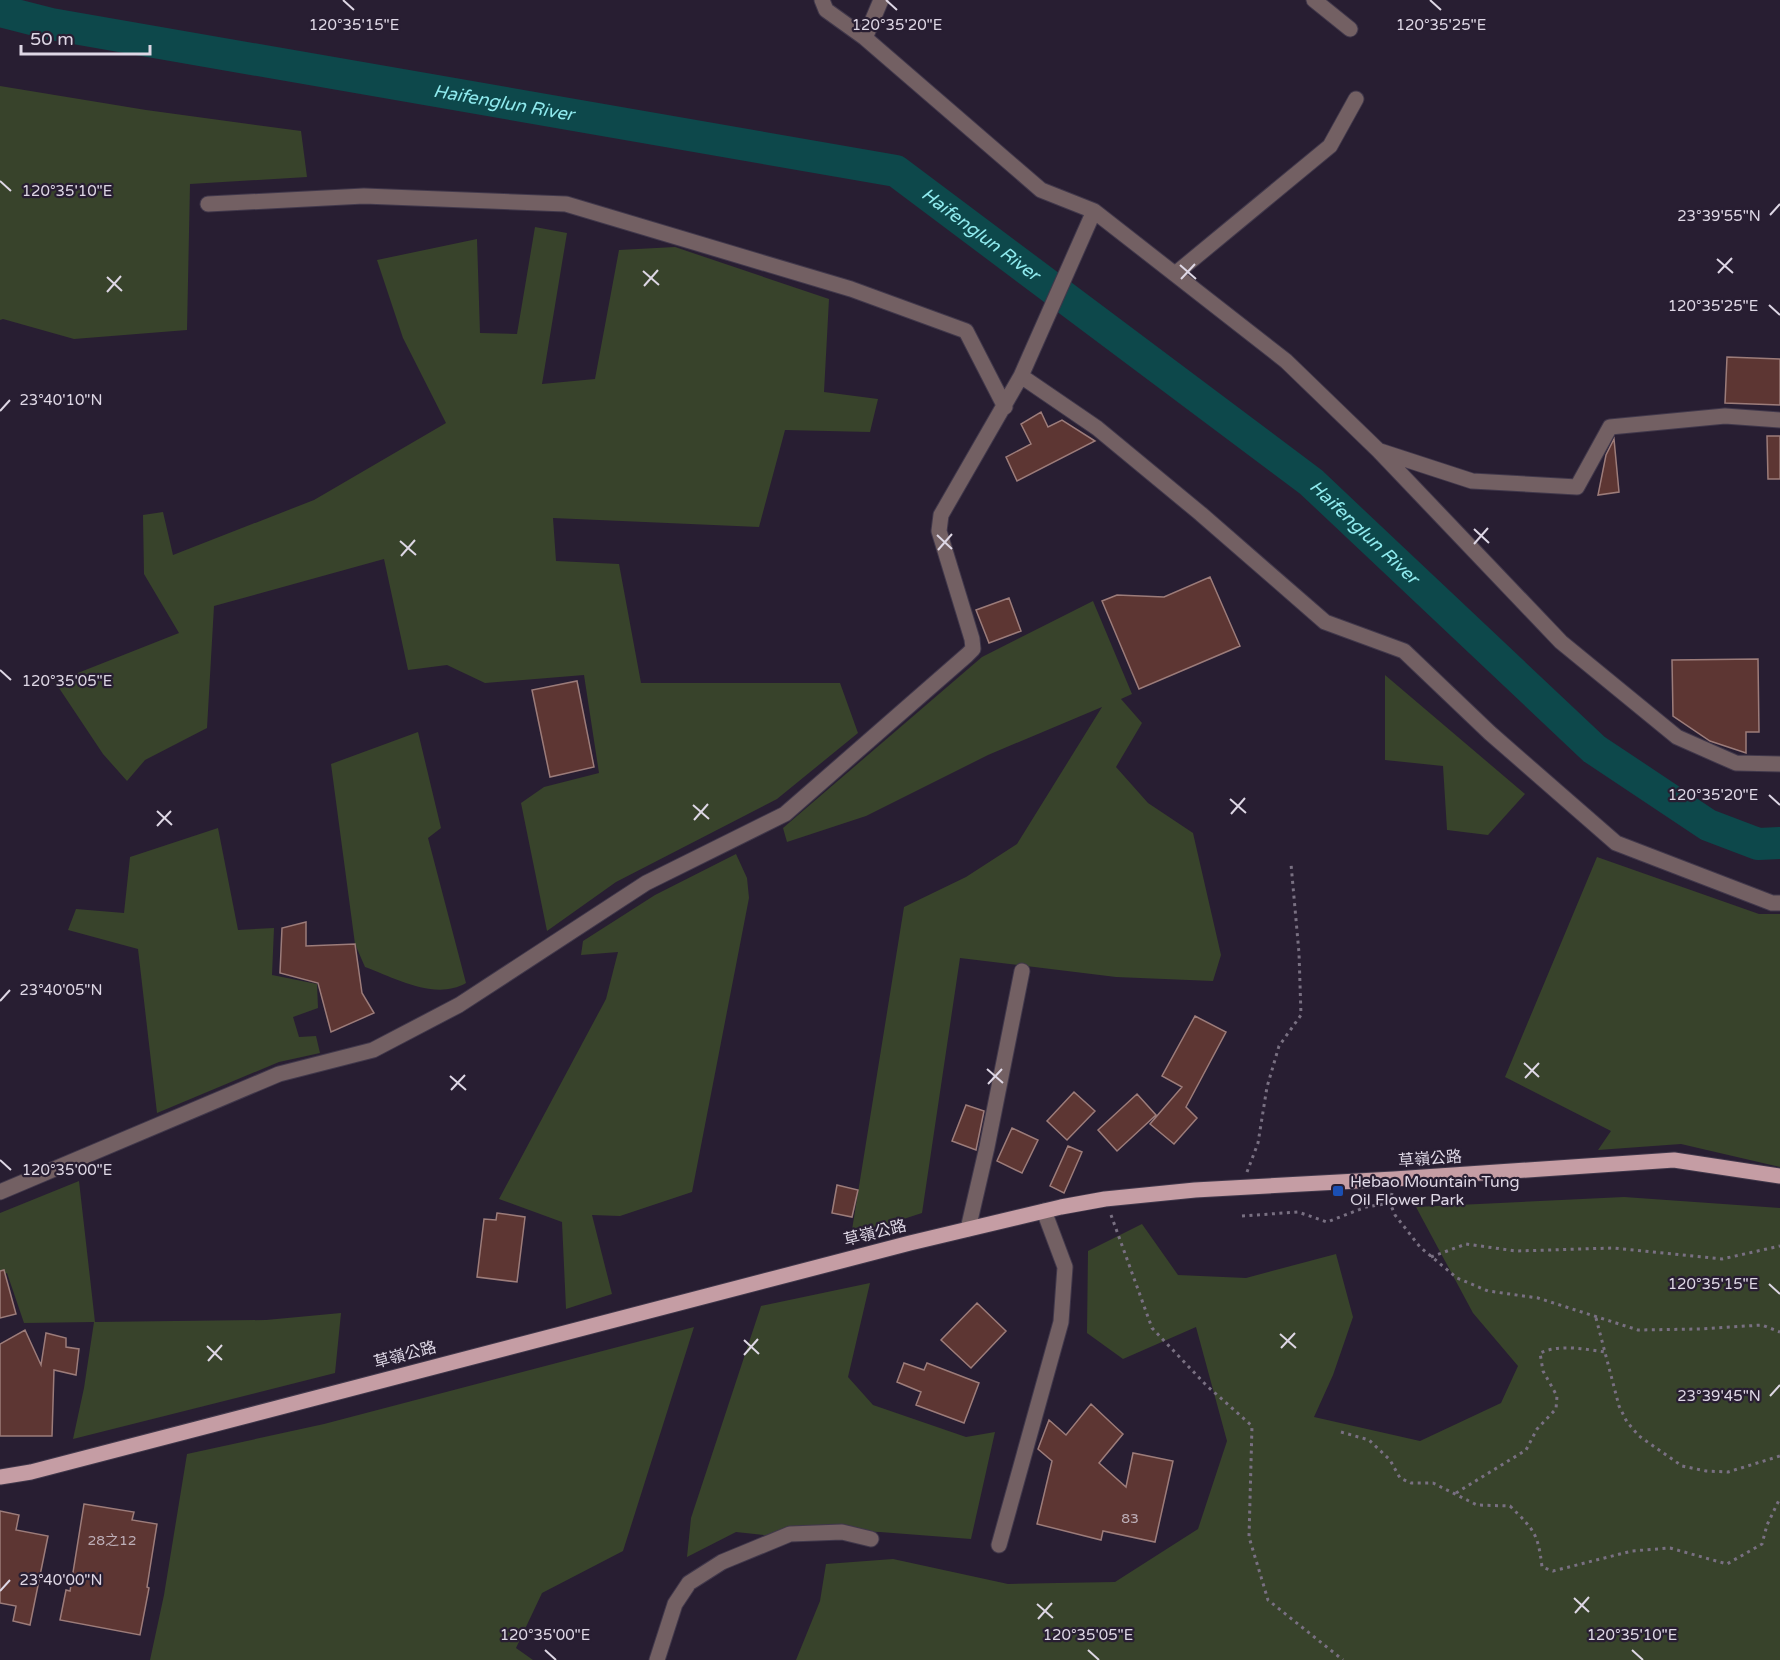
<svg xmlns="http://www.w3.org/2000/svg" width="1780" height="1660" font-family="'Varela Round','Noto Sans TC',sans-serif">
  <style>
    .green { fill: #38432b }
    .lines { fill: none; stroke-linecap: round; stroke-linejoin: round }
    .river { stroke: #0d484b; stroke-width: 32 }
    .building { fill: #5d3633; stroke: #9c7c7a; stroke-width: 1.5 }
    .minor-casing { stroke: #41384b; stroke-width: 17 }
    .major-casing { stroke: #41384b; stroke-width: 17 }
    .path { stroke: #797082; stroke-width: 3; stroke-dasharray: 3 4.5; stroke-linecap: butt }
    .minor { stroke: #736063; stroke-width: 15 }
    .major { stroke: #c59da4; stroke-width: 15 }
    .ticks { fill: none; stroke: #ded7e5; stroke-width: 2 }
    .transit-dot { fill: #1a4fb4; stroke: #281e32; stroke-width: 2 }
    .labels { text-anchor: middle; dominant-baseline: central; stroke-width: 4.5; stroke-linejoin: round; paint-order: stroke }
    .number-label { font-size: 14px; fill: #beafb8 }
    .street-label { font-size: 16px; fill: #ded7e5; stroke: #281e32 }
    .poi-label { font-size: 16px; fill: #ded7e5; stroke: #281e32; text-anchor: start }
    .water-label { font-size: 18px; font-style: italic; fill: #8feaee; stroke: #281e32 }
    .ticks-label { font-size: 15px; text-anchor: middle; fill: #ded7e5; stroke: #281e32; stroke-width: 4.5; stroke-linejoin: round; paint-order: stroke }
  </style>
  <rect width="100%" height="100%" fill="#281e32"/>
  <path class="green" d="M0,86L146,110L301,131L307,177L190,184L187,330L74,339L3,319L0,320Z
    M535,227L567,233L542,384L595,379L619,250L675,247L829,299L824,392L878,399L870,432L785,430L759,527L553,518L556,561L619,564L641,683H840L858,733L777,799L616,882L547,931L521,803L544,787L599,773L584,675L485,683L447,665L408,670L384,559L214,606L207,728L145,760L127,781L103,754L55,682L179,633L144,574L143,515L163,512L173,555L314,500L446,423L403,338L377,260L477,239L480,333L517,334Z
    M1093,601L1132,694L1121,699L1142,723L1116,767L1148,803L1193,833L1221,955L1213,981L1116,977L960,958L922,1213L851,1236L904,907L966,877L1017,844L1102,707L988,755L866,816L787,842L783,828L982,657Z
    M1385,675L1525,794L1488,835L1447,830L1443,766L1385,760Z
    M418,732L441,828L428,838L466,983C435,1001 395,978 365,967L355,944L331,764Z
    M218,828L238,930L274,928L272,975L317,984L318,1008L293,1017L299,1037L316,1036L320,1053L279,1062L157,1113L138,949L68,930L76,909L124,913L130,857Z
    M736,854L747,878L749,898L692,1192L620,1216L592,1215L612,1294L566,1309L562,1222L499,1199L606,999L618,952L581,955L583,941L655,895Z
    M1597,857L1759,914H1780V1167L1681,1144L1598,1150L1611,1131L1505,1077Z
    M79,1181L95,1322L266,1320L341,1313L335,1373L73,1439L84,1388L94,1322L24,1323L7,1273L0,1276V1213Z
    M1624,1197L1780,1208V1660H796L820,1601L826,1564L893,1559L1008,1584L1115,1582L1198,1529L1227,1441L1196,1327L1123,1359L1087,1333L1088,1251L1142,1224L1178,1275L1246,1278L1336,1254L1353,1317L1333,1375L1314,1417L1420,1441L1501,1403L1518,1366L1473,1313L1416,1207Z
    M870,1283L848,1377L873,1405L966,1437L995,1432L971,1539L880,1532L823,1530L781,1537L736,1532L687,1557L691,1518L761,1306Z
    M694,1327L623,1551L542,1593L516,1648L533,1660H150L164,1595L187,1454L324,1424Z"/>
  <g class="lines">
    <path class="river" id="s1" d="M0,11L51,24L896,171L1311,482L1594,749L1708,825L1758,844L1780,843"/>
  </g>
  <path class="building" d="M1727,357L1780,359V405L1725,403Z
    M1041,412L1048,427L1062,420L1095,441L1017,481L1006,457L1031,444L1021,424Z
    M1767,436H1780V479H1768Z
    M1614,439L1619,492L1598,495L1606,455Z
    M1210,577L1240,646L1139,689L1102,601L1117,595L1164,597Z
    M1009,598L1021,631L989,643L976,610Z
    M1758,659L1759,732H1746V753L1710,741L1673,716L1672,660Z
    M577,681L594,767L550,777L532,690Z
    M306,922V946L355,944L362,993L374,1013L331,1032L318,983L280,973L282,928Z
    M1195,1016L1226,1032L1186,1107L1197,1118L1174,1144L1150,1124L1182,1087L1162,1076Z
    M1074,1092L1095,1111L1067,1140L1047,1121Z
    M1137,1094L1156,1115L1117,1151L1098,1130Z
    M966,1105L984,1111L976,1150L952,1141Z
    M1012,1128L1038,1140L1022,1173L997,1161Z
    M1068,1146L1082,1152L1064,1193L1050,1186Z
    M837,1185L858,1190L852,1217L832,1213Z
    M497,1213L525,1217L517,1282L477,1277L484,1219L496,1220Z
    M4,1270L16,1314L0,1318V1271Z
    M977,1303L1006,1331L971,1368L941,1340Z
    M25,1330L41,1365L46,1333L66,1338V1347L79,1349L76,1375L54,1370L52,1436H0V1344Z
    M904,1363L924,1370L927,1363L979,1383L964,1423L916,1405L921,1392L897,1382Z
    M1091,1404L1123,1434L1099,1463L1126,1487L1133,1453L1173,1461L1155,1542L1103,1531L1101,1540L1037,1524L1052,1461L1038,1449L1049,1420L1066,1435Z
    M84,1504L134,1512L132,1520L157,1524L147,1587L149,1588L140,1635L60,1620L66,1590L70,1591Z
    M0,1511L19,1515L16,1530L48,1536L30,1625L13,1621L16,1606L0,1603Z"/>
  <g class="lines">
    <defs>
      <path id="minor" d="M822,0L826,10L865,38L1041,190L1094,211L1286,361L1378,450L1561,642L1677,737L1736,763L1780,764
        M1314,0L1350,29
        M865,38L881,0
        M208,204L364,196L566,204L851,289L966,331L1005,407
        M1175,274L1330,146L1356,99
        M1021,376L1097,428L1201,514L1325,622L1404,651L1490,733L1616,843L1772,903H1780
        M1380,451L1472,481L1577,487L1610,427L1725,416L1780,420
        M0,1192L279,1074L373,1050L459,1005L646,883L785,814L967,655L973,649L972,639L939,531L941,515L1021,376L1094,211
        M968,1229L987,1147L1022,971
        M999,1545L1061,1322L1065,1267L1044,1211
        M657,1660L675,1604L689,1583L722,1562L790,1534L842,1532L871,1539"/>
      <path id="major" d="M0,1477L31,1472L910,1243L1061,1207L1105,1199L1195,1190L1394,1179L1674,1160L1780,1176"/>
    </defs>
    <use href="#minor" class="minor-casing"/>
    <use href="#major" class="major-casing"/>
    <path class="path" d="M1247,1172L1258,1143L1267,1087L1279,1046L1301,1015L1299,953L1291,864
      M1392,1193L1390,1203L1395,1215L1420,1247L1457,1278L1488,1291L1538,1298L1638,1330L1700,1329L1762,1325L1780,1332
      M1111,1215L1152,1328L1206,1385L1252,1426L1249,1537L1268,1600L1343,1660
      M1242,1216L1298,1212L1327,1222L1366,1207L1390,1203
      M1431,1257L1466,1244L1516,1251L1613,1248L1722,1259L1780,1246
      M1596,1318L1619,1406L1627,1422L1639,1436L1682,1466L1706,1471L1728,1472L1780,1456
      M1341,1432L1369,1440L1390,1460L1400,1478L1411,1483H1433L1477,1505L1510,1506C1534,1530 1538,1533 1542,1567L1553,1571L1632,1551L1670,1548L1727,1564L1762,1544L1767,1525L1780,1498
      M1456,1493L1526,1450L1537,1429L1556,1409L1557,1396L1543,1371L1540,1353C1560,1344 1584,1349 1605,1352"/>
    <use href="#minor" class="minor"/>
    <use href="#major" class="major"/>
  </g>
  <path class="ticks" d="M343,0L354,10M886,0L897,10M1430,0L1441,10M0,181L11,191M1770,215L1780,204M1717,259L1733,273M1180,265L1196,279M643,271L659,285M1718,273L1732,258M107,277L122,291M1181,279L1195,264M644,286L658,270M107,292L121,276M1769,305L1780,315M0,411L10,400M1474,529L1489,543M937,535L952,549M400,541L416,555M1474,544L1488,528M938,550L952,534M401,556L415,540M0,670L11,680M1769,795L1780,805M1230,799L1246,813M693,805L709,819M157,811L172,825M1231,814L1245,798M694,820L708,804M157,826L171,811M0,1001L10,990M1524,1063L1539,1077M987,1069L1003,1083M450,1076L466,1090M1525,1078L1539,1063M988,1084L1002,1069M451,1090L465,1075M0,1160L11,1170M1769,1284L1780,1294M1280,1334L1296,1348M744,1340L759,1354M207,1346L222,1360M1281,1348L1295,1333M744,1355L758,1339M208,1361L222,1345M1770,1396L1780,1385M0,1591L10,1580M1574,1598L1589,1612M1037,1604L1053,1618M1575,1613L1589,1597M1038,1619L1052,1603M545,1650L556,1660M1088,1650L1099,1660M1632,1650L1643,1660"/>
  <rect class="transit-dot" x="1332" y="1185" width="12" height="12" rx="3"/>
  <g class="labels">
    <g class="number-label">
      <text x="1130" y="1518">83</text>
      <text x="112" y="1540">28之12</text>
    </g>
    <g class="street-label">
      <text transform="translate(1430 1159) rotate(-4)">草嶺公路</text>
      <text transform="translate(875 1233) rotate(-14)">草嶺公路</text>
      <text transform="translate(405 1355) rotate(-15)">草嶺公路</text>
    </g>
    <g class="poi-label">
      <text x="1350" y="1182">Hebao Mountain Tung<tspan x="1350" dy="18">Oil Flower Park</tspan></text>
    </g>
    <g class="water-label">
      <text stroke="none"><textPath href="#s1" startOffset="512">Haifenglun River</textPath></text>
      <text stroke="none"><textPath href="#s1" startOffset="1016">Haifenglun River</textPath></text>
      <text stroke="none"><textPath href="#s1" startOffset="1502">Haifenglun River</textPath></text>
    </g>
  </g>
  <g class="ticks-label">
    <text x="354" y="30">120°35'15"E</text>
    <text x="897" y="30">120°35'20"E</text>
    <text x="1441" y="30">120°35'25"E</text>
    <text x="67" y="196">120°35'10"E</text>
    <text x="1719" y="221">23°39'55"N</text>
    <text x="1713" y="311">120°35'25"E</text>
    <text x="61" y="405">23°40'10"N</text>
    <text x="67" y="686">120°35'05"E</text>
    <text x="1713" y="800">120°35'20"E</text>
    <text x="61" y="995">23°40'05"N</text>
    <text x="67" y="1175">120°35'00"E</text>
    <text x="1713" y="1289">120°35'15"E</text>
    <text x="1719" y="1401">23°39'45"N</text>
    <text x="61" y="1585">23°40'00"N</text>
    <text x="545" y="1640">120°35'00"E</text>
    <text x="1088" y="1640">120°35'05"E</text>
    <text x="1632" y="1640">120°35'10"E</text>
  </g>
  <path d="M21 45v9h129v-9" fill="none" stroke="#ded7e5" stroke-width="3"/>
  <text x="30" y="45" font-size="18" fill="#ded7e5" stroke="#281e32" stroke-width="4.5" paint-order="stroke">50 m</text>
</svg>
